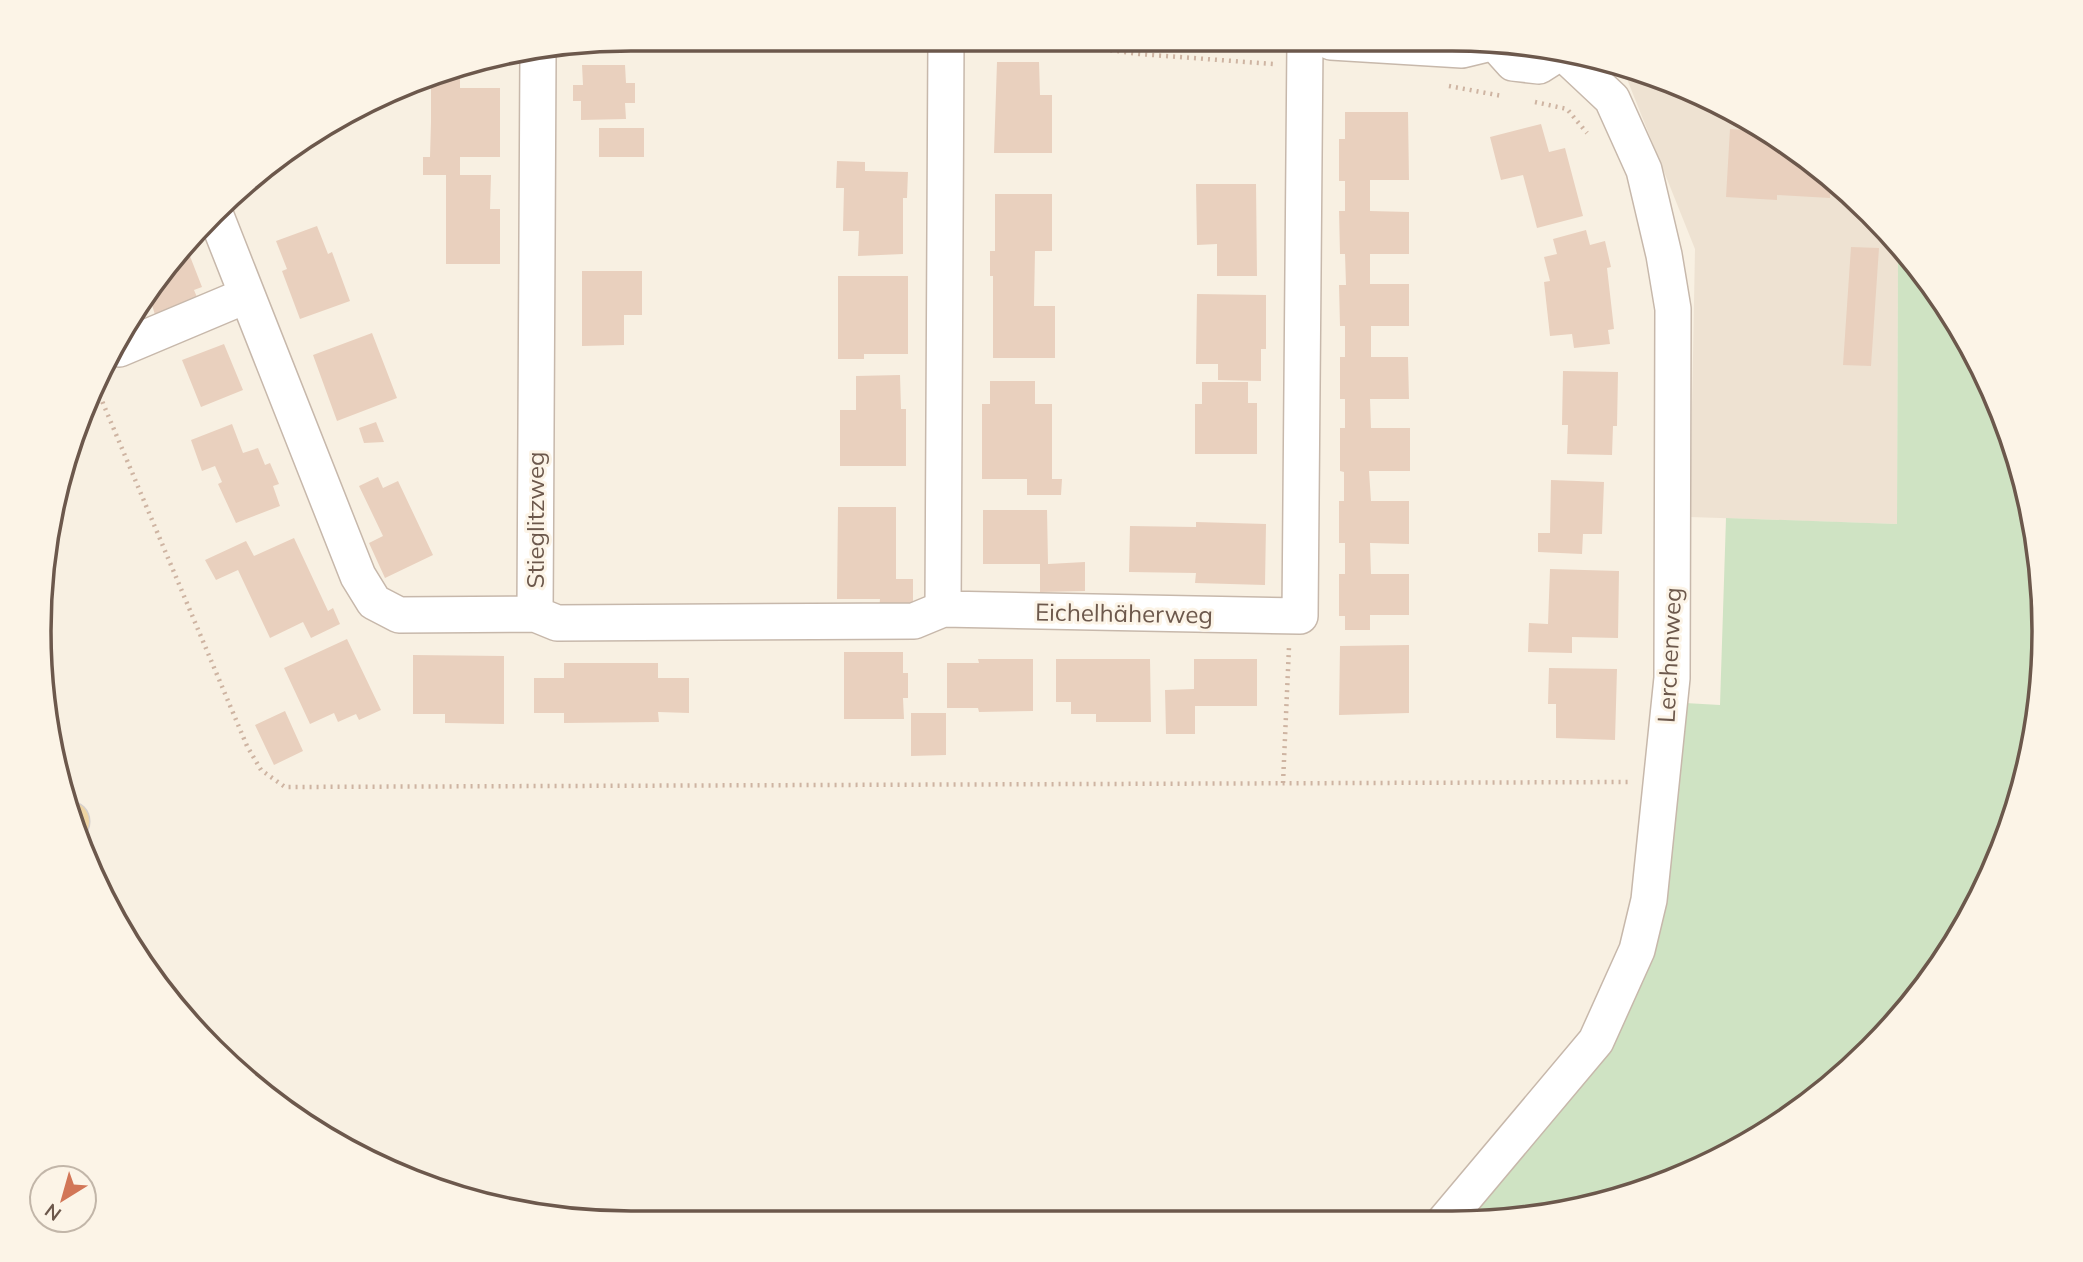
<svg xmlns="http://www.w3.org/2000/svg" width="2083" height="1262" font-family="Mulish,sans-serif">
  <style>
    .residential { fill: #eee2d2 }
    .green { fill: #cfe3c3 }
    .building { fill: #e9d0be }
    .lines { fill: none; stroke-linecap: round; stroke-linejoin: round }
    .minor-casing { stroke: #c7b8ab; stroke-width: 38 }
    .primary-casing { stroke: #d6d0cd; stroke-width: 41 }
    .path { stroke: #ceb4a2; stroke-width: 4.5; stroke-dasharray: 2 5; stroke-linecap: butt }
    .minor { stroke: #fff; stroke-width: 35 }
    .primary { stroke: #eed4a3; stroke-width: 38 }
    .labels { text-anchor: middle; dominant-baseline: central; stroke-width: 6; stroke-linejoin: round; paint-order: stroke }
    .street-label { font-size: 24px; fill: #6c584c; stroke: #fcf4e7 }
    .rim { fill: none; stroke: #6c584c; stroke-width: 3.5 }
  </style>
  <rect width="100%" height="100%" fill="#f8f0e2"/>
  <path class="residential" d="M1623,69L1678,83L1812,161L1898,241L1897,524L1690,517L1695,249Z"/>
  <path class="green" d="M1898,241L1965,334L2013,440L2039,553L2043,669L2024,784L1984,893L1922,991L1843,1076L1748,1144L1606,1203L1491,1222H1453L1603,1046L1685,703L1720,705L1726,518L1897,524Z"/>
  <path class="building" d="M490,62V70H460V88H500V157H460V175H491L490,209H500V264H446V175H423V157H430L431,122V87H423V79L441,70Z
    M997,62H1039L1040,95H1052V153H994Z
    M582,65H625L626,83H635V103H625L626,119L581,120V101H573V85H583Z
    M1345,112H1408L1409,180H1370V211L1409,212V254H1370V284H1409V326H1371V357H1408L1409,399H1370L1371,428H1410V471H1369L1371,501H1409V544L1370,543L1371,574H1409V615H1370V630H1345V616H1339V574H1345V543H1339V501H1344V472L1340,471V428H1345V399H1340V357H1345V326H1340L1339,285H1346L1345,254H1340L1339,211H1345V181H1339V139H1345Z
    M1541,124L1549,152L1565,148L1583,216L1537,228L1523,175L1501,180L1490,137Z
    M599,128H644V157H599Z
    M1730,129L1760,131L1812,161L1831,178L1830,198L1777,195V200L1726,197Z
    M837,161L865,162V171L908,172L907,198H903V254L858,256L859,231H843L844,188H836Z
    M1196,184H1256L1257,276H1217V244L1197,245Z
    M995,194H1052V251H1035L1034,306H1055V358H993V276H990V251H995Z
    M317,226L328,254L332,252L350,301L300,319L282,271L287,269L276,241Z
    M1586,230L1590,245L1605,241L1611,267L1607,268L1614,329L1608,330L1610,344L1574,348L1572,334L1550,336L1544,282L1550,281L1544,257L1557,254L1553,239Z
    M186,246L202,287L194,290L199,302L156,318L152,305L140,309L161,271Z
    M1851,247L1879,248L1871,366L1843,365Z
    M582,271H642V315H624V345L582,346Z
    M838,276H908V354H864V359H838Z
    M1197,294L1266,295V349H1261V381L1218,380V364H1196Z
    M372,333L397,398L337,421L313,355Z
    M224,344L243,390L201,407L182,360Z
    M1563,371L1618,372L1617,426H1613L1612,455L1567,454L1568,425H1562Z
    M900,375L901,409H906V466H840V410H856V376Z
    M990,381H1035V404H1052V479H1062L1061,495H1027V479H982V404H990Z
    M1202,382H1248V403H1257V454H1195V404H1202Z
    M376,422L384,442L364,443L359,428Z
    M232,424L243,453L258,448L265,465L270,463L279,484L273,486L280,506L236,523L218,484L222,482L215,466L202,471L191,440Z
    M378,477L383,488L398,481L433,555L385,578L369,543L383,536L359,486Z
    M1551,480L1604,482L1602,534H1583L1582,554L1538,552V533H1550Z
    M838,507H896V579H913V612H879L880,599H837Z
    M983,510H1047L1048,564L1085,562V591L1040,592V564H983Z
    M1196,522L1266,524L1265,585L1195,583L1196,573L1129,572L1130,526L1196,527Z
    M294,538L328,611L333,608L340,624L311,638L303,622L270,638L238,570L216,580L205,560L246,541L254,556Z
    M1550,569L1619,571L1618,638L1572,637V653L1528,652L1529,623L1548,624Z
    M347,639L381,710L359,720L356,714L338,722L334,713L310,724L284,668Z
    M1409,645V713L1339,715L1340,646Z
    M844,652H903V673H908V698H903L904,719H844Z
    M413,655L504,656V724L445,723V714H413Z
    M978,659H1033V711L979,712L978,708H947V663H979Z
    M1056,659H1150L1151,722H1096V714H1071V702H1056Z
    M1194,659H1257V706H1195V734H1166L1165,690L1194,689Z
    M564,663H658V678H689V713L658,712L659,722L564,723V713H534V678H564Z
    M1549,668L1617,669L1615,740L1556,738V704H1548Z
    M285,711L303,751L274,765L255,725Z
    M911,713H946V755L911,756Z"/>
  <g class="lines">
    <defs>
      <path id="minor" d="M1331,42L1462,50L1491,43
        M1495,43L1513,63L1539,66L1561,52
        M216,216L358,576L374,602L399,615L535,614L538,54
        M119,349L245,296
        M943,609L946,40
        M535,614L557,623L914,621L943,609L1300,616L1305,42
        M1444,1222L1596,1041L1637,950L1649,900L1672,678L1673,309L1664,255L1644,170L1612,99L1563,53"/>
      <path id="primary" d="M70,821V822"/>
    </defs>
    <use href="#minor" class="minor-casing"/>
    <use href="#primary" class="primary-casing"/>
    <path class="path" d="M1041,41L1139,54L1273,64
      M1449,86L1502,96
      M1535,102L1567,109L1587,133
      M97,389L247,746L261,770L285,787L1629,782
      M1283,783L1289,647"/>
    <use href="#minor" class="minor"/>
    <use href="#primary" class="primary"/>
  </g>
  <g class="labels">
    <g class="street-label">
      <text transform="translate(535 520) rotate(-90)">Stieglitzweg</text>
      <text transform="translate(1124 613) rotate(1)">Eichelhäherweg</text>
      <text transform="translate(1669 655) rotate(-87)">Lerchenweg</text>
    </g>
  </g>
  <path d="M0 0H2083V1262H0ZM631 51H1452A580 580 0 0 1 2032 631V631A580 580 0 0 1 1452 1211H631A580 580 0 0 1 51 631V631A580 580 0 0 1 631 51Z" fill="#fcf4e7" fill-rule="evenodd"/>
  <path class="rim" d="M631 51H1452A580 580 0 0 1 2032 631V631A580 580 0 0 1 1452 1211H631A580 580 0 0 1 51 631V631A580 580 0 0 1 631 51Z"/>
  <g transform="translate(63 1199) rotate(217)"><circle r="33" fill="#fcf4e7" stroke="#c2b6a9" stroke-width="2"/>
  <path d="M0-5L12 26L0 18L-12 26Z" fill="#d27657"/>
  <text y="-10" font-size="19" font-weight="bold" text-anchor="middle" fill="#6c584c">N</text>
  </g>
</svg>
